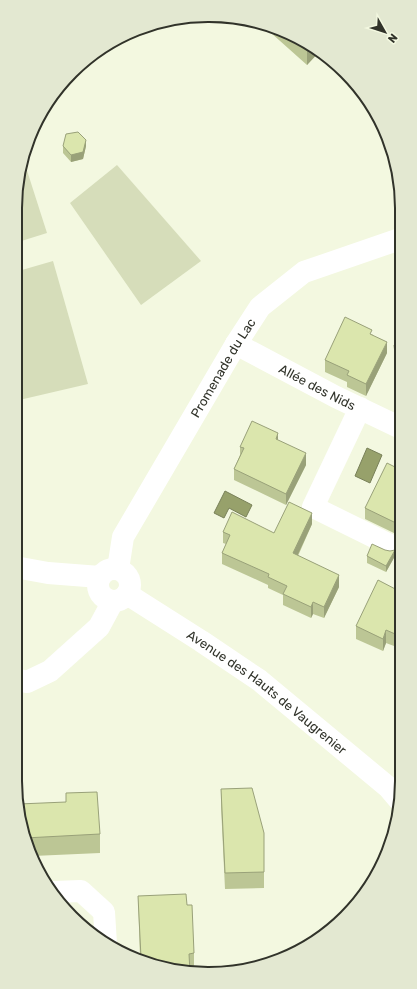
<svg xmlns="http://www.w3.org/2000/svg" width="417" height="989" font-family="Rubik,sans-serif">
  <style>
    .green { fill: #d6ddba }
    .water { fill: #97a16b; stroke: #788058 }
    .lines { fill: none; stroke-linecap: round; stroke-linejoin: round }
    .minor { stroke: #fff; stroke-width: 22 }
    .wall { fill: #bcc695 }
    .shaded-wall { fill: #99a179 }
    .building { fill: #dbe6ad; stroke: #99a179 }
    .labels { text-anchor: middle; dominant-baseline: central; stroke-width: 3; stroke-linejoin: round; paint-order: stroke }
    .street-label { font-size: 13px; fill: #31332a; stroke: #f3f8e0 }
    .rim { fill: none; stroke: #31332a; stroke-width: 2 }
  </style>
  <rect width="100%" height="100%" fill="#f3f8e0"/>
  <path class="green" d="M23,158L47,233L15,243V209Z
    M117,165L201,261L141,305L70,203Z
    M53,261L88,384L15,401V272Z"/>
  <path class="water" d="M367,448L382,455L370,483L355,476Z
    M225,491L252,505L246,517L229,508L224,518L214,513Z"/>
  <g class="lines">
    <g class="minor">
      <path id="s1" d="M236,344L336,397L401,428"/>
      <path d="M360,408L313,507L390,545"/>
      <path d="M15,567L48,573L100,577"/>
      <circle cx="114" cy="585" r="16"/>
      <path id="s2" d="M118,569L123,537L236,344L260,307L304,272L400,239"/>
      <path id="s3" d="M127,594L201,641L259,680L388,787L399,800"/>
      <path d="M15,679L27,682L50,671L99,627L113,601"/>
      <path d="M54,892L81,891L104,912L106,944"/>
    </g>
  </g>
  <path class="wall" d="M261,24L270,25L316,48L320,51L307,65Z
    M63,146H86L83,159L71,162L63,153Z
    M372,334L387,353L366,396L347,387V382L325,372V360Z
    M394,345L401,348V402L399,400L394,357Z
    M278,440L306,465L286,505L234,480V469L240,455V447Z
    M401,470V550V541L400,538L396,534L365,519V508Z
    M312,524L298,556L339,587L324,618L313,614L311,618L283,605V595L268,588V585L222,564V553L226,544L223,543V532L274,533Z
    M367,556H395L386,572L367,563Z
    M401,592L402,649L386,643L383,651L356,639V626Z
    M221,789L264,833V888L225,889L221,806Z
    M19,804L100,834V853L33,856L25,843Z
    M138,896L187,905L194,953V968H190L183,972L140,958Z"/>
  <path class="shaded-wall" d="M309,44L316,48L320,51L307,65V46Z
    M86,140V146L83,159L71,162V155Z
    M387,342V353L366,396V384Z
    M278,433V445L276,439Z
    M306,453V465L286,505V494Z
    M312,513V524L293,565V553Z
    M395,550V556L386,572V566Z
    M339,575V587L324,618V607Z
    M313,602V614L311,618V607Z
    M386,630V643L383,651V639Z"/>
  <path class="building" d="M299,39L309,44L307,46Z
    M78,132L86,140L83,152L71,155L63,146L66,134Z
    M345,317L372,330L370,334L387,342L366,384L347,375L349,371L325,360Z
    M394,345L401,348V390L399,388Z
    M252,421L278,433L276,439L306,453L286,494L234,469L244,448L240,447Z
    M387,463L401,470V530L400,527L396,523L365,508Z
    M289,502L312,513L293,553L339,575L324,607L313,602L311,607L283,594L287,586L268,577L269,574L222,553L230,535L223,532L232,512L274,533Z
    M372,544L385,550L390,551L395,550L386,566L367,556Z
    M378,580L401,592V601L400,604L402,605V637L386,630L383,639L356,626Z
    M252,788L264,833V872L225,873L221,789Z
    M97,792L100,834L25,838L19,804L66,802V793Z
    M186,894L187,905H192L194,953L189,954L190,972H183L141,958L138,896Z"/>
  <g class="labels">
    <g class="street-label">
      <text stroke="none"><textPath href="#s2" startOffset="229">Promenade du Lac</textPath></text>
      <text stroke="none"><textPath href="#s1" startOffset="92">Allée des Nids</textPath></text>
      <text stroke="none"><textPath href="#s3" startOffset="171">Avenue des Hauts de Vaugrenier</textPath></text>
    </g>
  </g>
  <path d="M0 0H417V989H0ZM208 22H209A186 186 0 0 1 395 208V781A186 186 0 0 1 209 967H208A186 186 0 0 1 22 781V208A186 186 0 0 1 208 22Z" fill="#e3e8d1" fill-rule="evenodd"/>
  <path class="rim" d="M208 22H209A186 186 0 0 1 395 208V781A186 186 0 0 1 209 967H208A186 186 0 0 1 22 781V208A186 186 0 0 1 208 22Z"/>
  <g transform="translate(385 32) rotate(129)" stroke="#f3f8e0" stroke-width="3" paint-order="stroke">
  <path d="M0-3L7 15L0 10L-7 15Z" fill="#31332a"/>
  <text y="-6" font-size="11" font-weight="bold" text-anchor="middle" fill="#31332a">N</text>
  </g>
</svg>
